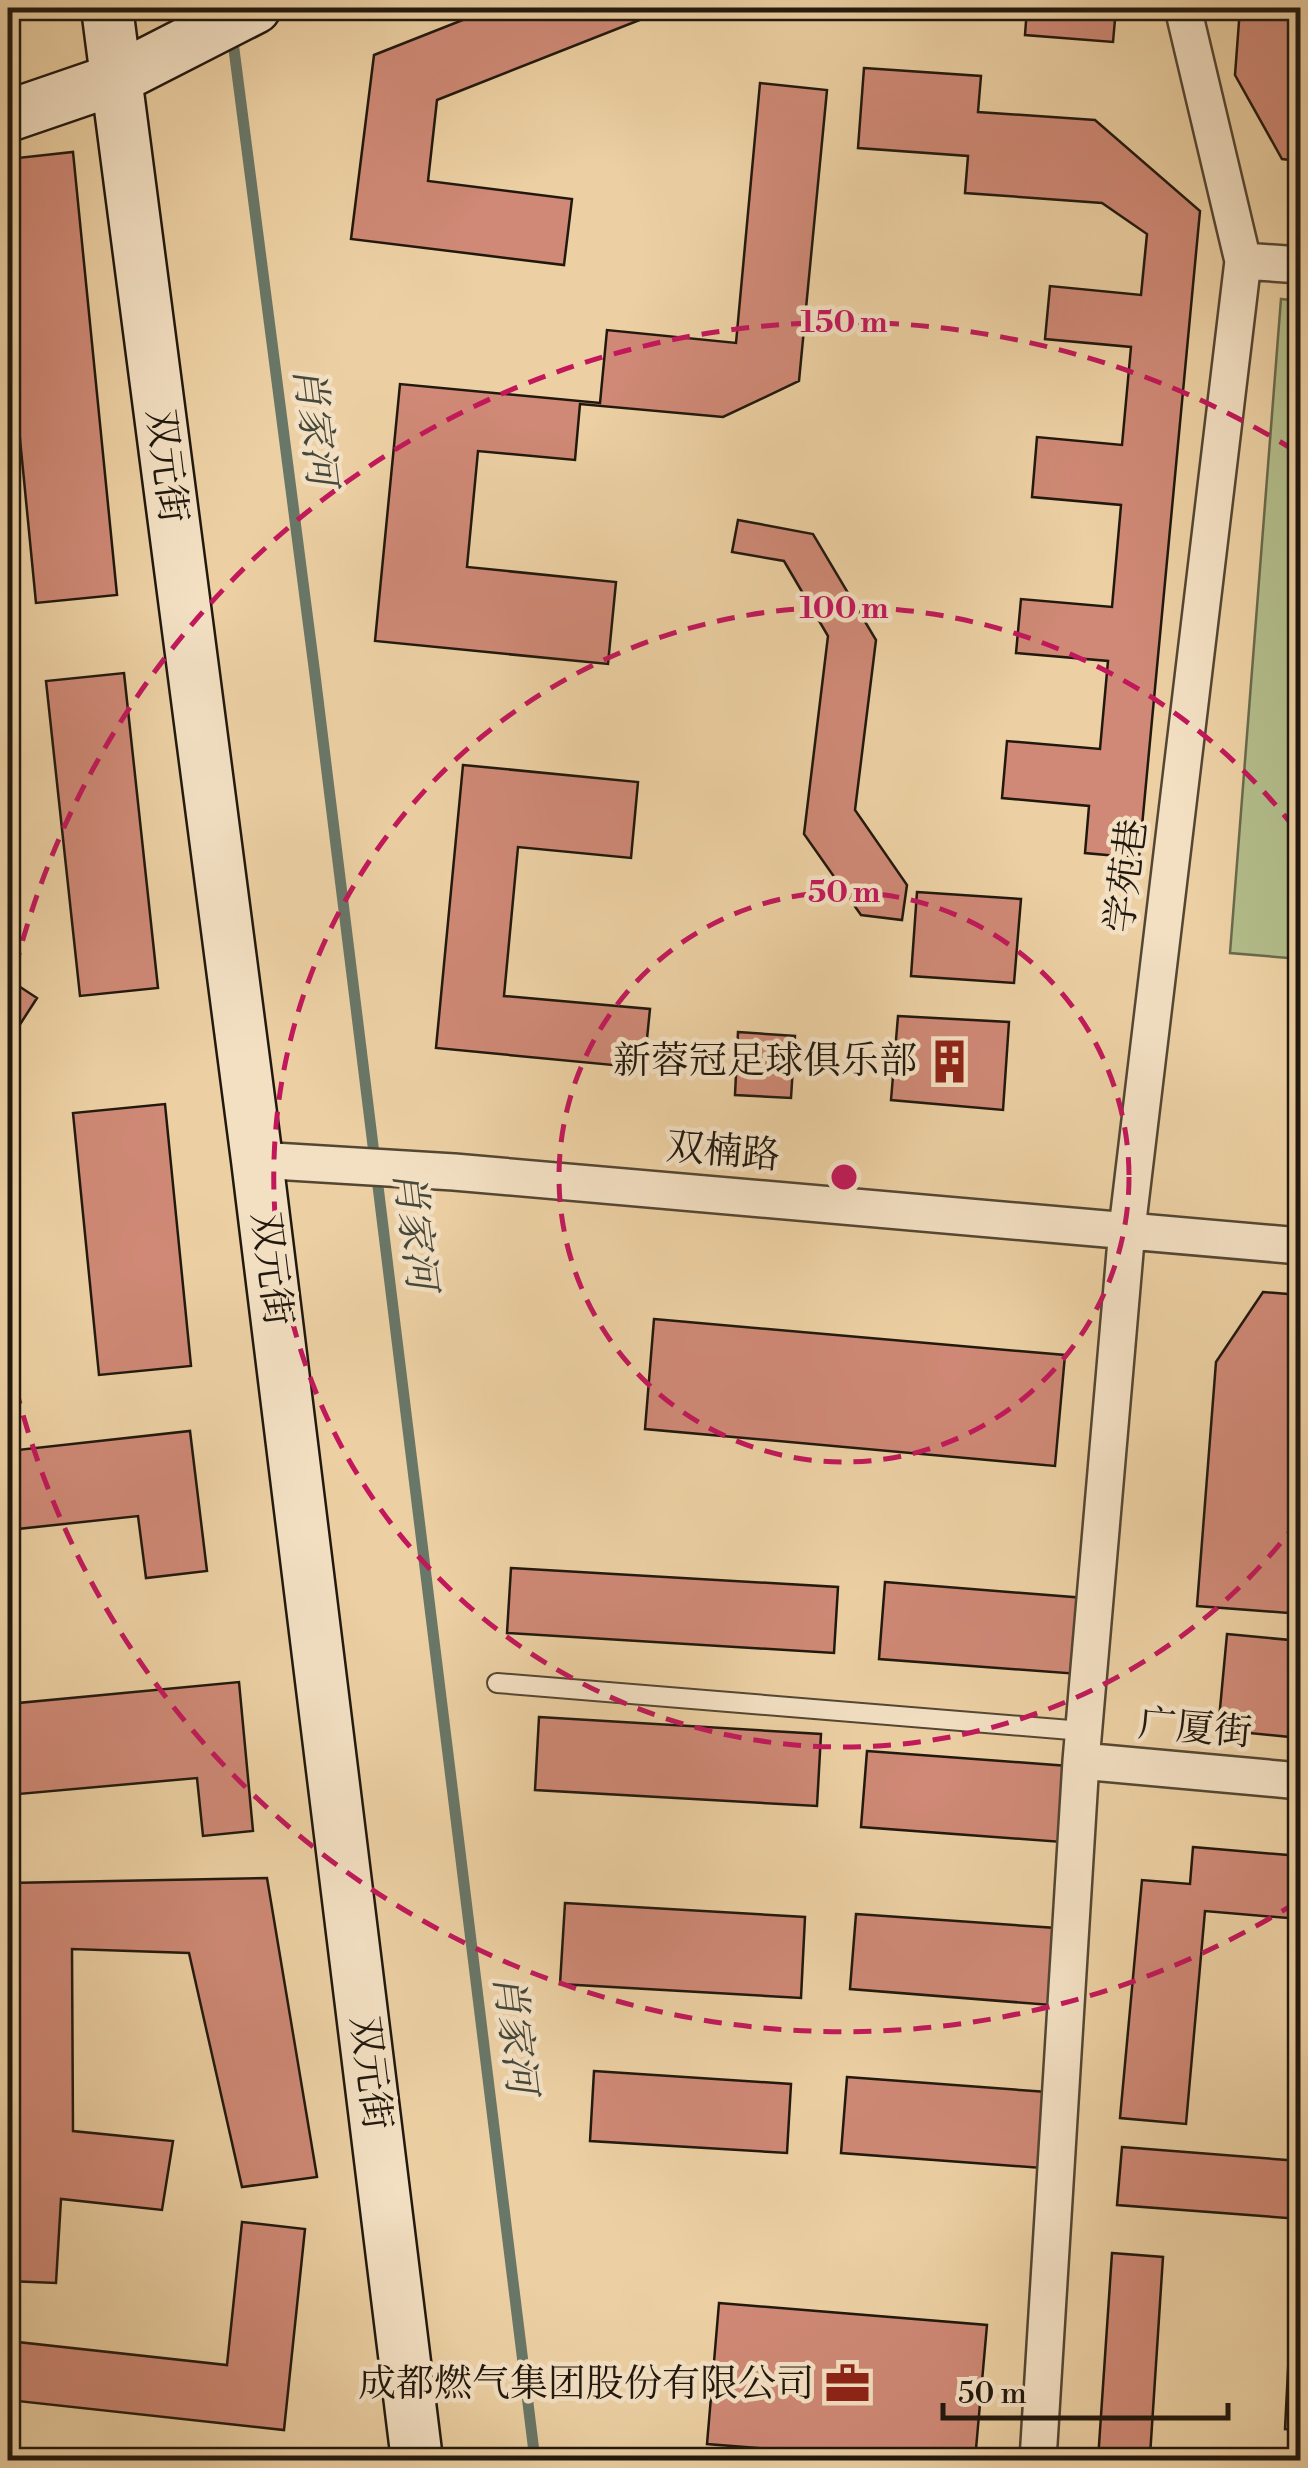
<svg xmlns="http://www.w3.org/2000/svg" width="1308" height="2468" font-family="'Libre Bodoni','Noto Serif SC',serif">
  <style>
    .garden { fill: #b2bc8a; stroke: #6a6a4c; stroke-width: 2.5 }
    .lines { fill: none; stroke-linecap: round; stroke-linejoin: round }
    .stream { stroke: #697768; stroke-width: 11 }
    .building { fill: #cf8976; stroke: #21180e; stroke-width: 2.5 }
    .lane-casing { stroke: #544633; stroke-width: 22 }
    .street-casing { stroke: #544633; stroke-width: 40 }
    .secondary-casing { stroke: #21180e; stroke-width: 55 }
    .lane { stroke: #f3e0c3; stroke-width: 18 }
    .street { stroke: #f3e0c3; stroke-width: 35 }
    .secondary { stroke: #f3e0c3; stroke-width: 50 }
    .ring { fill: none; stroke: #c2185b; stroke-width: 5; stroke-dasharray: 18 12 }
    .labels { text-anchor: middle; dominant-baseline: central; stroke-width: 9; stroke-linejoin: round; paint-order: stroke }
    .street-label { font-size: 38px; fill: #21180e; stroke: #f3e0c3 }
    .poi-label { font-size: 38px; fill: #21180e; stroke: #f3e0c3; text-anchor: end }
    .water-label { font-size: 40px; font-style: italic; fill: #45483b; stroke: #f3e0c3 }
    .centre { fill: #c2185b; stroke: #f3e0c3; stroke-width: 5 }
    .ring-label { font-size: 30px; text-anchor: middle; font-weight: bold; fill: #c2185b; stroke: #f3e0c3; stroke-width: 9; stroke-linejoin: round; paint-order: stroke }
  </style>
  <rect width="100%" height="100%" fill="#ecd0a3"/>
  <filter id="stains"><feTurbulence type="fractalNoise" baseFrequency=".002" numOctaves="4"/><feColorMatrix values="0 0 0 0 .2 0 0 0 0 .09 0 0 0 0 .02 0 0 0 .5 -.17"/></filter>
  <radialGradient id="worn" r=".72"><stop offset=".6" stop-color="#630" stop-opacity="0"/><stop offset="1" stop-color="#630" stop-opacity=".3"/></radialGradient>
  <path class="garden" d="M1281,299L1300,301V959L1230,953Z"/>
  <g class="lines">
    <path class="stream" d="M232,34L315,675L535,2460"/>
  </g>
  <path class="building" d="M493,8H670L437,100L428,181L572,199L564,265L351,239L374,55Z
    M1027,8H1116L1113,42L1025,35Z
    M1240,8H1300V161L1282,159L1235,75Z
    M864,68L981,76L978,112L1095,120L1200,211L1139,858L1085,853L1089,806L1002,798L1007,741L1100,749L1108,661L1016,653L1021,599L1112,607L1121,505L1032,497L1037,437L1122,445L1131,347L1045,339L1050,286L1141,295L1147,234L1102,203L965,193L968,156L858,148Z
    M760,83L827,90L799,381L723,417L580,404L575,460L478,451L467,567L616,582L608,664L375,641L400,384L600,403L607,330L736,343Z
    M73,152L117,595L36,603L8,316V159Z
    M738,520L813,534L876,640L855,810L907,885L902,920L861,915L804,834L828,636L784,561L732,552Z
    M124,673L158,988L80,996L46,681Z
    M463,765L638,782L631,858L518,847L504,996L650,1009L644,1068L436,1048Z
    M917,892L1021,899L1014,983L911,976Z
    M8,979L37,998L8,1043Z
    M898,1016L1009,1022L1003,1110L891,1100Z
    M738,1032L795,1036L791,1098L735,1095Z
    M165,1104L191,1366L99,1375L73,1113Z
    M1263,1292L1300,1295V1453L1288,1613L1197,1606L1216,1362Z
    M654,1319L1065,1355L1055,1466L645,1429Z
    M190,1431L207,1571L146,1578L138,1516L8,1530V1451Z
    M511,1568L838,1587L834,1653L507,1633Z
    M885,1582L1085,1598L1079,1674L879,1659Z
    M1227,1634L1300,1641V1738L1218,1730Z
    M239,1682L253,1831L203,1836L197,1778L8,1795V1704Z
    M539,1717L821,1734L817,1806L535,1790Z
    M867,1751L1068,1766L1062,1842L861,1827Z
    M1193,1847L1300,1856V1919L1205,1911L1186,2124L1120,2118L1142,1880L1190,1884Z
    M267,1878L317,2177L242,2187L189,1953L72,1949L73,2131L173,2141L162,2210L61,2199L56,2283L8,2281V1883Z
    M565,1903L805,1917L801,1998L560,1984Z
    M856,1914L1056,1928L1051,2005L850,1989Z
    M594,2071L791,2084L787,2153L590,2141Z
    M847,2077L1047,2092L1042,2168L841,2153Z
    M1122,2147L1300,2161V2219L1117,2205Z
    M242,2222L305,2229L284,2430L8,2400V2341L227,2365Z
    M1112,2253L1163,2257L1150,2456L1215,2460H1098Z
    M1294,2253L1300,2254V2430L1285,2429Z
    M719,2303L987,2325L975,2460H914L707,2444Z"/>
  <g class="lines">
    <defs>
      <path id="lane" d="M497,1683L1083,1731"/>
      <path id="street" d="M1243,261L1300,265
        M257,1160L454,1172L1300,1246
        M1081,1761L1300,1781
        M1038,2460L1081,1761L1127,1229L1243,261L1183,8"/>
      <path id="secondary" d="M107,8L257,1160L417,2460
        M8,116L116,79L255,8"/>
    </defs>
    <use href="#lane" class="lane-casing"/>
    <use href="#street" class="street-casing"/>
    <use href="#secondary" class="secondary-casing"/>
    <use href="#lane" class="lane"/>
    <use href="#street" class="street"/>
    <use href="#secondary" class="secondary"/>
  </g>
  <g class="ring">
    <circle cx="844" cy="1177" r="285"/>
    <path d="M1299 1520A570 570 0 1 1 1299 834"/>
    <path d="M1297 1902A855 855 0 0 1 8 1355M8 999A855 855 0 0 1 1297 452"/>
  </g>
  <defs>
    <symbol id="building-bare" viewBox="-9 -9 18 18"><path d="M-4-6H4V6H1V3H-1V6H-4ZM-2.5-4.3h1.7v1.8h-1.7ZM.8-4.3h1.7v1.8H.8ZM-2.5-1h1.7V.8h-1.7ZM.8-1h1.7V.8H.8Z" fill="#8f2418" stroke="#f3e0c3" stroke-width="2.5" paint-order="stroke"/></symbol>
    <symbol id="office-bare" viewBox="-9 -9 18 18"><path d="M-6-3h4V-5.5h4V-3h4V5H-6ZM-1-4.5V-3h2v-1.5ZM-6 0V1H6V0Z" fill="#8f2418" stroke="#f3e0c3" stroke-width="2.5" paint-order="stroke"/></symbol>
  </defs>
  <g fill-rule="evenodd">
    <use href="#building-bare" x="918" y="1030" width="63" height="63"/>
    <use href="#office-bare" x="816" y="2352" width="63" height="63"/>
  </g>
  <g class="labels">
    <g class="street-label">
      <text transform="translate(166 466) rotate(83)">双元街</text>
      <text transform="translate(1127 876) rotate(-83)">学苑巷</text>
      <text transform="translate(723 1152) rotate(5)">双楠路</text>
      <text transform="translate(271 1269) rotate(83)">双元街</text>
      <text transform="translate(1195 1729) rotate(5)">广厦街</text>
      <text transform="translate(370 2073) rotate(83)">双元街</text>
    </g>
    <g class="poi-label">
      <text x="917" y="1061">新蓉冠足球俱乐部</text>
      <text x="814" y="2384">成都燃气集团股份有限公司</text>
    </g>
    <g class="water-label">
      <text transform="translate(314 426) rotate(83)">肖家河</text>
      <text transform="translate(414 1230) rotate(83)">肖家河</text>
      <text transform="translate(514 2034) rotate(83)">肖家河</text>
    </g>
  </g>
  <circle cx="844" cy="1177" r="15" class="centre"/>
  <g class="ring-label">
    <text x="844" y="332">150 m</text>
    <text x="844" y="618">100 m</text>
    <text x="844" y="902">50 m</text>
  </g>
  <rect width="1308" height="2468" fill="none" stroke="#ecd0a3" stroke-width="40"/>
  <rect x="10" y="10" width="1288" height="2448" fill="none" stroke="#21180e" stroke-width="5"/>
  <rect x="20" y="20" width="1268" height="2428" fill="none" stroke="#21180e" stroke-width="2.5"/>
  <path d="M943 2403v15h285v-15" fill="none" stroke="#21180e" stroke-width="5"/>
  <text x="958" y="2403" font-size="30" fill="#21180e" stroke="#f3e0c3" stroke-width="8" paint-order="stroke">50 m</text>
  <rect width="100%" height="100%" filter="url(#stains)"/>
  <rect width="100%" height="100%" fill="url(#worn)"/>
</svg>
